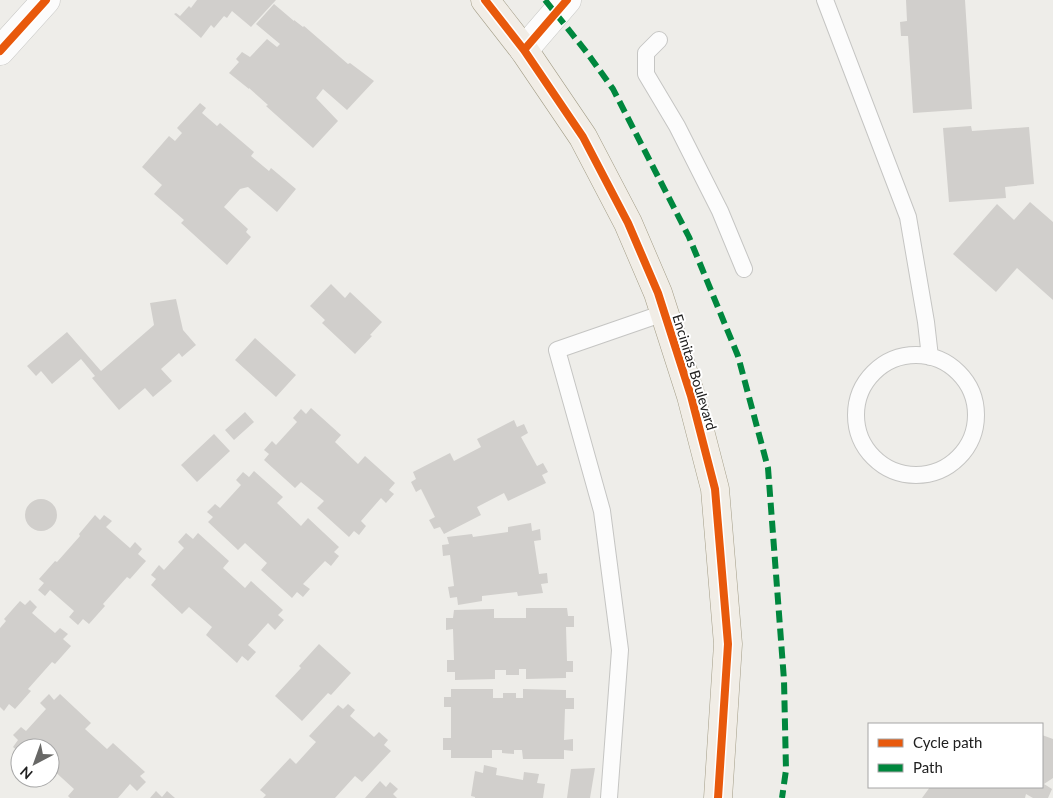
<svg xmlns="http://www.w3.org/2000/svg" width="1053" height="798" font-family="Lato,sans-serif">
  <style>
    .building { fill: #d1cfcc }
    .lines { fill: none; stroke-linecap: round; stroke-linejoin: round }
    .service-casing { stroke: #c5c5c3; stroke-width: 18 }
    .minor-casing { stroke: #c5c5c3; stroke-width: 29 }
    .primary-casing { stroke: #a39d87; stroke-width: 29 }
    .service { stroke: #fcfcfc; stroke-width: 16 }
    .minor { stroke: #fcfcfc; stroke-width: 28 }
    .primary { stroke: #f1ede6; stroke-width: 28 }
    .quiet { stroke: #00873e; stroke-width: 6; stroke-dasharray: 12 6; stroke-linecap: butt }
    .cycleway-casing { stroke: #fff; stroke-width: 11 }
    .cycleway { stroke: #e8590c; stroke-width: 8 }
    .labels { text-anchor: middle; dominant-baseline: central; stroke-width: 4; stroke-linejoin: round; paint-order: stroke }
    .street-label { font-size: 14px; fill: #202020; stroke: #fff }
  </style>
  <rect width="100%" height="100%" fill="#eeede9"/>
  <path class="building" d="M197,0H276L251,27L232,11L227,18L224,16L214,28L211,25L201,38L174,14L176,13L180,16L189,6L191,8Z
    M906,0H965L972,109L913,113L908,36H901L900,22L907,21Z
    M274,4L294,21V20L303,27L304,26L348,64L350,63L374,81L347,110L323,89L316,98L338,121L313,148L266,106L268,105L249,88V89L229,73L239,62L236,59L242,52L250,57L267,39L277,47L280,44L256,24Z
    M200,103L206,108L202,113L217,126L220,123L254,152L251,156L269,171L271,168L296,189L277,212L248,187L240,189L224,207L248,229L246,232L251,237L227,265L181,223L184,220L154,194L162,185L142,167L169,136L175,141L182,133L177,128Z
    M971,126L972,131L1029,127L1034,184L1005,187L1006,198L949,202L943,128Z
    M1030,202L1053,222V300L1017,268L996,292L953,254L997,204L1014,220Z
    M331,284L345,298L350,292L382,322L370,335L372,336L355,354L322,323L325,320L310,306Z
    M176,299L183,330L196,345L182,357L179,353L161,369L172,381L153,397L145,388L119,410L92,378L95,376L81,359L52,384L41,371L36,376L27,366L67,332L101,371L154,325L150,303Z
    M255,338L296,375L276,397L235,360Z
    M311,408L341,435L335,442L358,464L365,456L395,483L389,490L394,494L386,503L381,498L361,521L366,526L359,535L354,531L349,537L317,508L324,501L301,482L295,488L264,460L269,454L264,450L272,441L276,445L297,422L293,418L301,409L306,414Z
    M245,412L254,422L234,440L225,430Z
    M514,420L517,427L524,424L528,433L521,437L537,466L543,463L548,472L542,475L546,483L508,501L504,493L477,507L481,515L444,534L440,527L434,529L429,520L435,517L421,489L416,492L411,482L416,479L413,472L450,453L454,461L481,447L477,439Z
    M214,434L230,451L197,482L181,465Z
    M254,471L283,497L277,503L301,526L308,518L339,547L334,552L339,556L331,566L325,561L303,584L310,589L303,597L297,592L292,598L261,570L267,563L245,543L238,550L208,522L213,517L207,512L215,504L220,508L241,485L236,480L243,472L249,477Z
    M25 515a16 16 0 1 1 32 0a16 16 0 1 1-32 0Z
    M95,515L100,520L104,515L112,521L106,527L130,548L135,542L142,549L138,554L146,561L130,579L127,577L103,604L105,606L89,624L83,619L78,625L69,617L74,611L50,590L45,596L38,590L44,583L39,579L55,561L57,562L80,536L79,534Z
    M531,523L532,531L540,529L541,540L534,541L539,574L547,573L548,583L541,584L543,593L518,596L517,592L482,596V601L458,605L457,597L450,598L448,587L454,586L450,555L443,556L442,545L449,544L447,537L472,534L473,537L508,532V527Z
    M186,533L193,539L198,533L229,561L223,568L245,588L251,581L283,610L278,615L284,620L275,630L268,623L248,645L256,652L248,661L242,656L237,663L206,635L212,627L189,607L182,614L151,585L156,579L151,575L159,565L164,570L184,548L178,542Z
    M30,600L37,607L32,613L55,633L60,628L68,634L63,639L71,646L55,664L52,662L28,689L31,691L15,709L9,704L4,711L0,707V628L6,621L4,619L20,601L25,605Z
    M526,608H567L568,616H574V627H566L567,661H573V672H566V678L526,679V669H519V675H506V670H495V679L455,680V672H447V660H454L453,629L446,630V618H453L454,610L494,609V618H526Z
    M319,644L351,673L331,695L328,693L302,721L275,696L301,668L299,666Z
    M451,689H493V698H503V693H516V698H523V689L566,690V698H574V709H565L564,740L573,739V751L564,750V759H523L522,750H514V754L502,753V750H492V758H451V750H443V738H451V707H444V697H451Z
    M49,694L54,700L60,694L91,723L85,729L107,749L113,743L145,772L140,776L146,782L137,791L130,784L118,798H70L68,796L74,789L51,768L50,769V748H20V753L13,747L18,740L13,735L21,727L26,731L46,709L40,703Z
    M348,704L355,710L350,716L374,737L379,732L388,740L384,745L391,751L362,782L355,776L335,798H263L266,795L260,790L290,758L296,764L316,742L309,736L338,705L343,709Z
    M1042,735L1053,739V778L1044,784L1052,789L1048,798H1033L1026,794L1025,798H922L930,787H1042Z
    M484,765L497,768L496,775L523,780L524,772L539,774L537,783L545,784L543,798H475V797L471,796L475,771L483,773Z
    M595,768L590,798H567L571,769Z
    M380,781L386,787L390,782L398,789L393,794L397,798H365Z
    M156,791L162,797L167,791L175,798H150Z"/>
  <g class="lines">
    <defs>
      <path id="service" d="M825,0L908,217L926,322L930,357
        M659,40L646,53V74L677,126L720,211L744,269
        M856 415a60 60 0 1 1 120 0a60 60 0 1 1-120 0Z
        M609,798L620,650L602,511L557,350L664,313"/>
      <path id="minor" d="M524,50L567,0
        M0,51L46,0"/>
      <path id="primary" d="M485,0L524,50L583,137L628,223L658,293L691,396L715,489L728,644L718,798"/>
    </defs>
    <use href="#service" class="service-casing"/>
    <use href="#minor" class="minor-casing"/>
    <use href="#primary" class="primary-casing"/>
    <use href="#service" class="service"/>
    <use href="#minor" class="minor"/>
    <use href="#primary" class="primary"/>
    <path class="quiet" d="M545,0L588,54L613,89L689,237L738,356L768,468L784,680L786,770L782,798"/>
    <defs>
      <path id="cycleway" d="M485,0L524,50L583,137L628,223L658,293L691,396L715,489L728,644L718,798
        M524,50L567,0
        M0,51L46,0"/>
    </defs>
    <use href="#cycleway" class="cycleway-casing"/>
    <use href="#cycleway" class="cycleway"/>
  </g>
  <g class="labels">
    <g class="street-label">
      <text transform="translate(695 372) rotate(73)">Encinitas Boulevard</text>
    </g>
  </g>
  <rect x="868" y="723" width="175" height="65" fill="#ffffff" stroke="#a6a6a6"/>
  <rect x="878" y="739" width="25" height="8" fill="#e8590c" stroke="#a6a6a6"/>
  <text x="913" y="748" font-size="15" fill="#202020">Cycle path</text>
  <rect x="878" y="764" width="25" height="8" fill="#00873e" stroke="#a6a6a6"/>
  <text x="913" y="773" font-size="15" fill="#202020">Path</text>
  <g transform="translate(35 763) rotate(221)"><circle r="24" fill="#ffffff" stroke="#a6a6a6"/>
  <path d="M0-4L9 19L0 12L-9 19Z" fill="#686866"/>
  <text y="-8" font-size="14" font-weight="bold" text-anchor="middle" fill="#202020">N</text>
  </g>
</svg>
